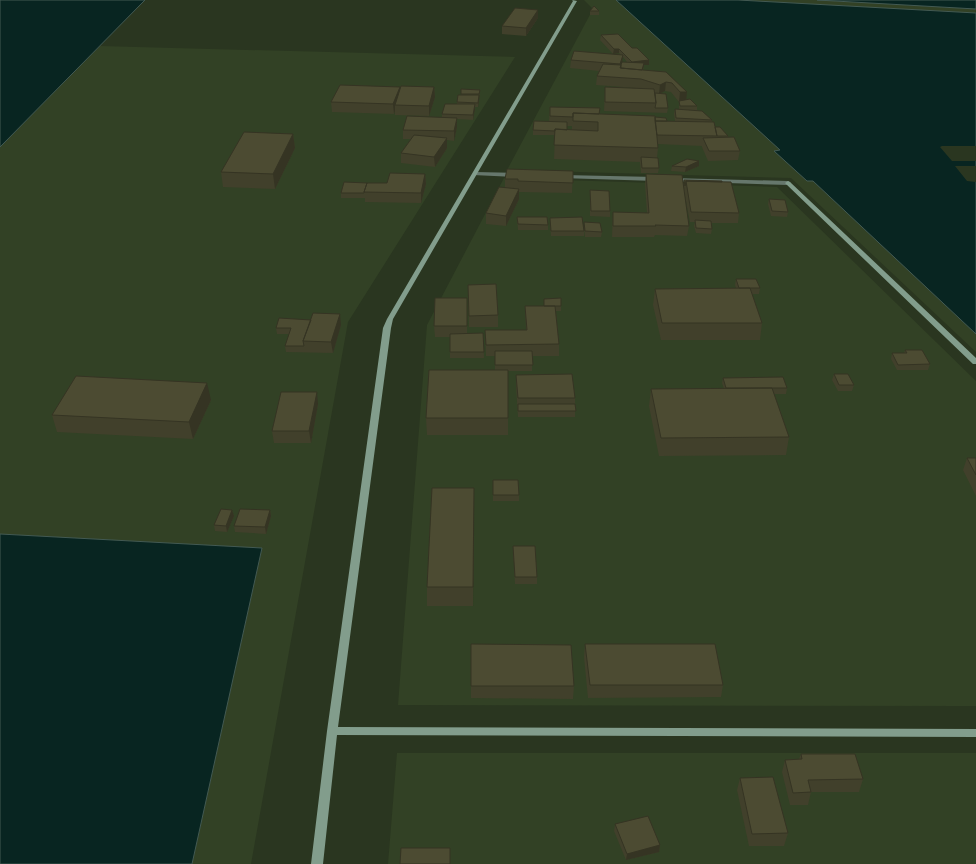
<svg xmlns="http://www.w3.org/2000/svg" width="976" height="864" font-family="Cabin,sans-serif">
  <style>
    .built { fill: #324125 }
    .water { fill: #082521; stroke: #435a53 }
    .pier { fill: #2a3620 }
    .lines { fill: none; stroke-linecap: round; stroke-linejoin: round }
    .street { fill: #66776c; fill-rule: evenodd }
    .secondary { fill: #829d8c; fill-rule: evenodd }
    .wall { fill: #41402b; fill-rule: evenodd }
    .shaded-wall { fill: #353423 }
    .building { fill: #4c4b32; stroke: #353423 }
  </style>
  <rect width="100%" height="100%" fill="#2a3620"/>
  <path class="built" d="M584,0H616L780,150L775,151L807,181H813L976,334V352L791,178L507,170L593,9Z
    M738,0H817L976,9V14Z
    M100,46L515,57L348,322L251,864H192L262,548L0,534V147Z
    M504,178L777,187L976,381V706L398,705L427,325Z
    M397,753H976V864H388Z"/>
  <path class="water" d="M0,0H145L0,147Z
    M616,0H738L976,13V334L813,181H807L774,151L780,150Z
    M817,0H976V9Z
    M0,534L262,548L192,864H0Z"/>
  <path class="pier" d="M942,146H976V161H952L940,147Z
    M955,166H976V182L967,181Z"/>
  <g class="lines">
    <path class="street" d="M475,172L516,173L519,175L516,177L473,175V173Z
      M563,175L656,177L659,179L656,181L561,178V176Z
      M671,178L788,181L791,183L788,185L669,181V179Z"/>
    <path class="secondary" d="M572,0L577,1L393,319L391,328L338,727L976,729V737L337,735L323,864H311L327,731L383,328L387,319L573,1Z
      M788,181L790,182L976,358V364H973L786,184L785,183Z"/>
  </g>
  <path class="wall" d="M590,11H599V15H590Z
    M538,18L526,36L502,34V26Z
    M601,35L632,48L649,60V65H644L643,70L666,72L686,99L697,106V110L712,120V122L715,127L728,136V137L740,151L738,160L708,161L702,147V146L658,144V148L657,158L659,168L658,173H641L640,162L554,159L555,135H533V130L549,121L550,107L599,114L655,117L667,121H675L674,114L675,109L679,110V102L671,92L665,91L660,93L668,108L667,113L604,111L605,87L636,88L596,85L597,76L599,71L570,68L571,60L621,55L619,53L613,54L600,40ZM623,57L627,62H622ZM567,126H572V130H567Z
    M400,87V90L434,87L435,97L429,116L395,115V111L394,114L332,112L331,102Z
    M461,89L480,90L479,100L478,107H475L473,120L457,119V127L454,141L447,140V148L435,167L401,163V153L411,139H403V130L442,117V114L457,104V102L461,95Z
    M293,134L295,148L275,189L223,187L221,172Z
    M699,161V166L685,172L671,171L672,166Z
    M573,171L572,193L519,192V199L506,226L486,224V213L505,188V179Z
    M425,174L426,184L421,203L365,202V198H341V193L387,183Z
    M646,174L689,226L687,236L655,235L654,237H612L613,212L647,213L645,184Z
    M684,180L739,213L738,223H711L712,229L711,234L696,233L694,226L695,222H690L683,186Z
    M590,190L610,211V217L590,216Z
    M769,199L788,212L787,217L771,216L768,204Z
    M517,217L548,225V230H518Z
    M550,218L584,231V236H551L550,223Z
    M584,222L602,232L601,237H585L584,228Z
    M736,279L760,288L759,294H752L762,323L760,340H661L653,305L655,289L736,288L735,285Z
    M468,285L498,315V327H469Z
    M467,298V333H483L484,358H450V337H435L434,326Z
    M544,299L561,306V311H556L559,344V356H532V371H508V435H427L426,418L495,370V356H486L485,330H526L525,306H544Z
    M341,325L333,353L286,352L285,346L289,334H277L276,328Z
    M905,350L930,364L928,370H897L891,359L892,353H904Z
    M834,374L854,385L852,391H838L832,380Z
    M516,375L575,398V417H518L516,386Z
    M723,378L787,388L786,394H774L789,437L786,455L659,456L649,406L651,389H724L722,383Z
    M211,400L193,439L57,432L52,415Z
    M318,404L311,443H274L272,431Z
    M967,458H976V496L963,470Z
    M493,480L519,495V501H493Z
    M474,488L473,606H427V587Z
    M232,510L234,516L227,532L215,531L214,525Z
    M270,510L271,516L266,534L235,532L234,526Z
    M513,546L537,577V584H515Z
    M585,644L723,685L721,697L588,698L584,657Z
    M471,686H574L573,699L471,698Z
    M801,754L863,779L859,792H811L808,805H790L782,772L785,760L799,759Z
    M740,778L788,833L784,846H749L737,790Z
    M615,824L660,845L659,852L626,860L614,831Z"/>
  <path class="shaded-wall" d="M538,10V18L526,36V28Z
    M614,49H619V53L613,54Z
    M623,55L622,64L619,68L620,64Z
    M649,60V65H644L641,74L632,62Z
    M666,82L665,91L659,94L660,85Z
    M400,87V96L395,105V111L394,114L393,104Z
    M434,87L435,97L429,116V106Z
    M480,90L479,100L478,107V103Z
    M680,92H687L686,101L679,102Z
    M475,104V109L473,120V115Z
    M457,118V127L454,141V131Z
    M293,134L295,148L275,189L273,174Z
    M447,138V148L435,167L434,157Z
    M699,161V166L685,172L686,167Z
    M425,174L426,184L421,203V193Z
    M519,189V199L506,226V216Z
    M340,314L341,325L333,353L331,342Z
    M207,383L211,400L193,439L189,422Z
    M317,392L318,404L311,443L309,431Z
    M474,488V505L473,606V587Z
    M232,510L234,516L227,532L226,526Z
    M270,510L271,516L266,534L265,527Z
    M660,845L659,852L626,860L627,854Z"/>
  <path class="building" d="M594,6L599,11H590Z
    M515,8L538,10L526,28L502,26Z
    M618,34L632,48H637L649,60L632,62L619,49H614L601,35Z
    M574,51L623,55L620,64L571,60Z
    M622,62L644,63L642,70L621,68V65Z
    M603,64L621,65L620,68L666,72L687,92H680L672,83L666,82L660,85L641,79L597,76Z
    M340,85L400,87L393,104L331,102Z
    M401,86L434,87L429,106L395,105Z
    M605,87L654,89L656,103L605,102Z
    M461,89L480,90L479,94H461Z
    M655,93L666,94L668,108H655L656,103Z
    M458,95H479L478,103L457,102Z
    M690,99L697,106H680L679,101Z
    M445,104H475L473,115L442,114Z
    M550,107L600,108L599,114L573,113V117L550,116Z
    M675,109L702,111L712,120L676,118Z
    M573,113L655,116L658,148L554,145L555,129L598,131V122L573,121Z
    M407,116L457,118L454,131L403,130Z
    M655,117L666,118L667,121H655Z
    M534,121L567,122V130L555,129V131L533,130Z
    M655,121L714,122L717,136L657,135Z
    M715,127H720L728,136H717Z
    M244,132L293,134L273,174L221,172Z
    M414,135L447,138L434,157L401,153Z
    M734,137L740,151H709L703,138Z
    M641,157L658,158L659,168H642Z
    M687,159L699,161L686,167L672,166Z
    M507,169L573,171V183L518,181V179H505Z
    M390,173L425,174L421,193L364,192L367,183H387Z
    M646,174L682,175L689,226L655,225L656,226H613V212L649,213Z
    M684,180L722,181V182L686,181L685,186Z
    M686,181L731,182L739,213L691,212Z
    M344,182L367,183L364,192V193H341Z
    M499,187L519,189L506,216L486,213Z
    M590,190L609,191L610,211H591Z
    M769,199L785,200L788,212L772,211Z
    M517,217H547L548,225L518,224Z
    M582,217L584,231H551L550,218Z
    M695,220L711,221L712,229L696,228Z
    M584,222L600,223L602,232L585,231Z
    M736,279H756L760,288H739Z
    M496,284L498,315L469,316L468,285Z
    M750,288L762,323H662L655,289Z
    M435,298H467V326H434Z
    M561,298V306H544V299Z
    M525,306H555L559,344L486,345L485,330H527Z
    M313,313L340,314L331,342L303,341Z
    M279,318L311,320L303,341L304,346H285L291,328H276Z
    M483,333L484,352H450V334Z
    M905,350H922L930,364L898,365L892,353H907Z
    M495,351H532L533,365H495Z
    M429,370H508V418H426Z
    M572,374L575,398H518L516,375Z
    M834,374H848L854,385H839Z
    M76,376L207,383L189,422L52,415Z
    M783,377L787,388H726L723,378Z
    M772,388L789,437L661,438L651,389Z
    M281,392H317L309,431H272Z
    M518,404H575L576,411H518Z
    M967,458H976V475Z
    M493,480H518L519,495H493Z
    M432,488H474L473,587H427Z
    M221,509L232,510L226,526L214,525Z
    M240,509L270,510L265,527L234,526Z
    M513,546H535L537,577H515Z
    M471,644L571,645L574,686H471Z
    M585,644H715L723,685H590Z
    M801,754H855L863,779L808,780L811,792L793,793L785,760L802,759Z
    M773,777L788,833L752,834L740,778Z
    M648,816L660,845L627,854L615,824Z
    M401,848H450V864H400Z"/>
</svg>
